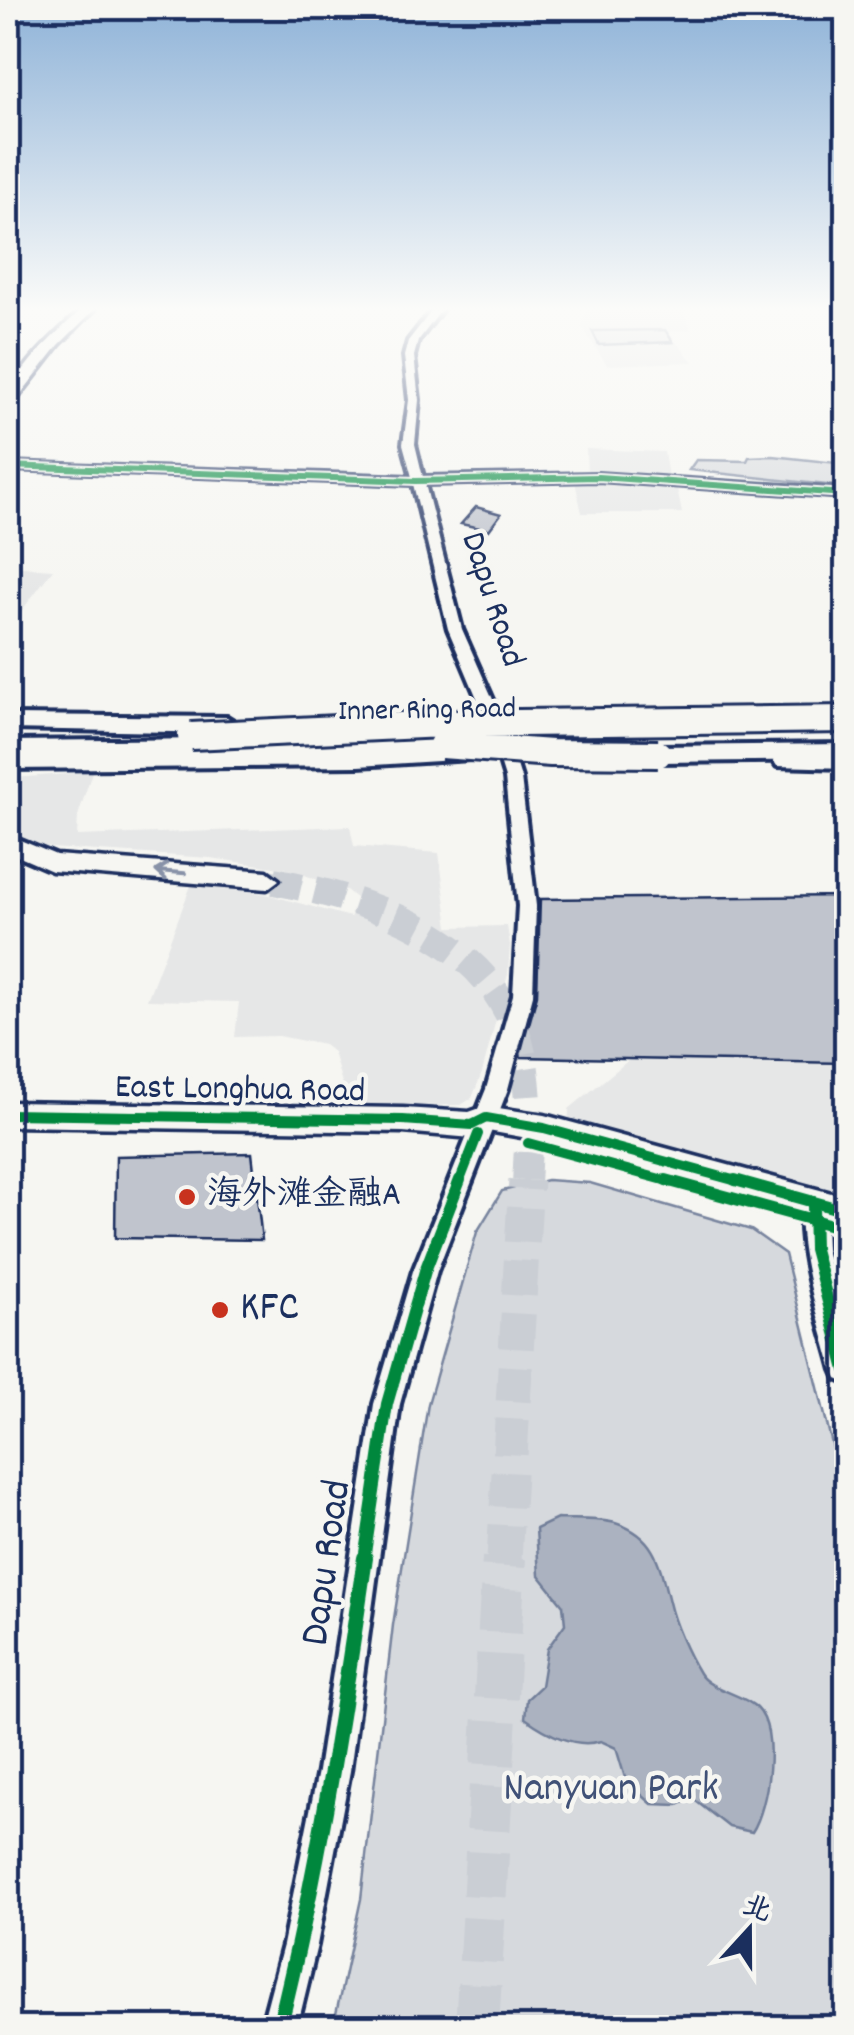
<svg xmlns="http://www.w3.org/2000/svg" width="854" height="2035" font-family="Dekko,'LXGW WenKai TC',sans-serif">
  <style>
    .built { fill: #e6e7e7 }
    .green { fill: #d6d9dd; stroke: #78849e; stroke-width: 2.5 }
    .water { fill: #abb2c0; stroke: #717e99; stroke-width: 2.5 }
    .building { fill: #c0c4cd; stroke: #1b2f5e; stroke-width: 2.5 }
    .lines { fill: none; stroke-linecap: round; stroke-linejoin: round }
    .secondary-tunnel-far3 { stroke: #caced4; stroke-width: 22; stroke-dasharray: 22 11; stroke-linecap: butt }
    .secondary-tunnel-far2 { stroke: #caced4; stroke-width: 28; stroke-dasharray: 28 14; stroke-linecap: butt }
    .secondary-tunnel-far1 { stroke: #caced4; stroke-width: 35; stroke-dasharray: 35 18; stroke-linecap: butt }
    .secondary-tunnel { stroke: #caced4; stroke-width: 44; stroke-dasharray: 44 22; stroke-linecap: butt }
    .minor-casing { stroke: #1b2f5e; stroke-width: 8 }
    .secondary-casing { stroke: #1b2f5e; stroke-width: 7 }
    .primary-casing { stroke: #1b2f5e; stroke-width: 8 }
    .trunk-casing { stroke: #1b2f5e; stroke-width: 8 }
    .minor { fill: #f6f6f2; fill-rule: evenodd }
    .secondary { fill: #f6f6f2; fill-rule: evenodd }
    .primary { fill: #f6f6f2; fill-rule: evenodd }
    .trunk { fill: #f6f6f2; fill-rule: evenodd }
    .trunk-bridge-casing { stroke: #1b2f5e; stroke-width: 32; stroke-linecap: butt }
    .trunk-bridge { stroke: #f6f6f2; stroke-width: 26 }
    .cycleway-far3-casing { stroke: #f6f6f2; stroke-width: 10 }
    .cycleway-far2-casing { stroke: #f6f6f2; stroke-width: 16 }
    .cycleway-far1-casing { stroke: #f6f6f2; stroke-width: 19 }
    .cycleway-casing { stroke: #f6f6f2; stroke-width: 22 }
    .cycleway-far3 { stroke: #00873e; stroke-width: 6 }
    .cycleway-far2 { stroke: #00873e; stroke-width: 10 }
    .cycleway-far1 { stroke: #00873e; stroke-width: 12 }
    .cycleway { stroke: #00873e; stroke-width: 16 }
    .oneway { stroke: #8892a8 }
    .poi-dot { fill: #c8321e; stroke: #f6f6f2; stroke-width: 4 }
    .labels { text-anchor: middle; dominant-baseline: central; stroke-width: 9; stroke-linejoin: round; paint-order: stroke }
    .far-street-label { font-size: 30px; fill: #1b2f5e; stroke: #f6f6f2 }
    .street-label { font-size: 35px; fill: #1b2f5e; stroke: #f6f6f2 }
    .poi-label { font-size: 35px; fill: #1b2f5e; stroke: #f6f6f2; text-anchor: start }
    .near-poi-label { font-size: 42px; fill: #1b2f5e; stroke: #f6f6f2; text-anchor: start }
    .near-street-label { font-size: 42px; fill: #1b2f5e; stroke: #f6f6f2 }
    .near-park-label { font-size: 42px; fill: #405177; stroke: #f6f6f2 }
  </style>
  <rect width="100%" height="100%" fill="#f6f6f2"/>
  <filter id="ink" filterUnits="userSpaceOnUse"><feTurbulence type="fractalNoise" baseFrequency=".01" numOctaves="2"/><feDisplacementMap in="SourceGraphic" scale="20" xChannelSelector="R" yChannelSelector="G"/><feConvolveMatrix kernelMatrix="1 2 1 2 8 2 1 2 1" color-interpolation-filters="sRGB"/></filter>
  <g filter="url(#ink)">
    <path class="built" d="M587,309H682L691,330L668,332L693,362L607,365L582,327Z
      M586,449L664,452L668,477L587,474Z
      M575,482L676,484L682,513H582Z
      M8,566L53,569L8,629Z
      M92,772L78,816L77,836L350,826L354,846L439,853L449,927L507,926L510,945L508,974L482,1073L472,1098L461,1105L349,1107L333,1052L324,1045L279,1036L235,1037L239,1002L147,1000L192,883L266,894L350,917L361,902L346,890L288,869L210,858L51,848L23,839L12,830L8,822V802L14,778Z
      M630,1059L846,1063V1203L568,1129L569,1109Z"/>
    <path class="green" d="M665,330L673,342L599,345L592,331Z
      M773,456L846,464V487L689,470L696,460L747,461L749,457Z
      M547,1180L590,1183L751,1230L785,1254L846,1501V2027L333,2028L361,1899L393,1625L428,1404L477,1232L502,1191Z"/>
    <path class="water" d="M557,1519C576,1520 600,1518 618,1524C657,1537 660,1567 669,1602C674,1624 687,1653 699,1673C709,1690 742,1693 757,1708C780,1730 768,1808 752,1832L729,1827L692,1798L678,1805L652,1804L626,1781L616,1748L601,1741C574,1749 546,1733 525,1718L527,1699L541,1686L547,1649L565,1624L563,1605L539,1575L536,1529Z"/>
    <path class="building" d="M476,507L501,514L489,530L461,524Z
      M846,896V1063L520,1057L537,995L540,899Z
      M252,1153L262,1240L115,1238L116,1156Z"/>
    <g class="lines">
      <path class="secondary-tunnel-far3" d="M267,880L287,884"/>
      <path class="secondary-tunnel-far2" d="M274,881C365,899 482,934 516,1032C532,1079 529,1134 526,1183"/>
      <path class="secondary-tunnel-far1" d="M504,1560L526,1180"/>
      <path class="secondary-tunnel" d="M477,2028L504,1558"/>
      <defs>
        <path id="minor" d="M433,309H442L418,341L414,356L419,400L415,444L423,477L598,474L846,490V497L598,480L425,484L462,629L506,729L521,778L536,906L533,995L508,1089L437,1271L400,1404L350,1771L317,1945L297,2028H261L283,1945L318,1771L374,1404L413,1271L486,1089L513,995L518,906L505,778L490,729L448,629L413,484L8,469V463L412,477L403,444L409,400L404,356L408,341Z
          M813,1193L821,1196L824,1203L826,1249L846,1325V1383L837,1379L833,1370C823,1330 789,1232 805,1196Z"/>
        <path id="secondary" d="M82,309H95L59,345L13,404L8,405C8,375 60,330 82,309Z
          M8,835L56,855L267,871L279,880L267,889L52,871L8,852Z
          M8,1102L403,1108L469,1112L486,1106L544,1115L846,1197V1225L544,1141L488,1131L472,1138L403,1132L8,1126Z"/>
        <path id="primary" d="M8,715L227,717L240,725L227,733L8,729Z
          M478,744L487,746L491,752L487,758L358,766L8,769V753L358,750Z
          M786,752H846V768L777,766L773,760L777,754Z"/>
        <path id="trunk" d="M442,737L455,745L451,751L8,757V741Z
          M846,744V760L658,762L645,754L658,746Z"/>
      </defs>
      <use href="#minor" class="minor-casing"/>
      <use href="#secondary" class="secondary-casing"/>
      <use href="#primary" class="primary-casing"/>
      <use href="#trunk" class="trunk-casing"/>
      <use href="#minor" class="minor"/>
      <use href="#secondary" class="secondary"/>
      <use href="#primary" class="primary"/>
      <use href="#trunk" class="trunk"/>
      <defs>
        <path id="trunk-bridge" d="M191,736L442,724L846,719
          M442,745L551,753L658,754"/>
      </defs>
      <use href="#trunk-bridge" class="trunk-bridge-casing"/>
      <use href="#trunk-bridge" class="trunk-bridge"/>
      <defs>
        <path id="cycleway-far3" d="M8,466L416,481L598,477L846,494"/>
        <path id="cycleway-far2" d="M8,1114L403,1120L472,1125L486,1118L544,1128L744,1183
          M528,1143L675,1183
          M459,1183L478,1134"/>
        <path id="cycleway-far1" d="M666,1180L846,1229
          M735,1180L846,1211
          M813,1205L814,1249L846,1370
          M364,1560L387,1404L425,1271L460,1180"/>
        <path id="cycleway" d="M279,2028C318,1873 342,1716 365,1558"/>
      </defs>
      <use href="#cycleway-far3" class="cycleway-far3-casing"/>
      <use href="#cycleway-far2" class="cycleway-far2-casing"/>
      <use href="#cycleway-far1" class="cycleway-far1-casing"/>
      <use href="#cycleway" class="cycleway-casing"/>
      <use href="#cycleway-far3" class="cycleway-far3"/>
      <use href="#cycleway-far2" class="cycleway-far2"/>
      <use href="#cycleway-far1" class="cycleway-far1"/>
      <use href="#cycleway" class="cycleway"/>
    </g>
    <defs><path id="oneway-shaft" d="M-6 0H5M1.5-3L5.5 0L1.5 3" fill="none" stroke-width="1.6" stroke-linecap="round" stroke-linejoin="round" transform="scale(2.5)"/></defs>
    <use class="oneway" href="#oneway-shaft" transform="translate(170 872) rotate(-175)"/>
  </g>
  <linearGradient id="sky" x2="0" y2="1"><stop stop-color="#8fb3d8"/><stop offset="0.52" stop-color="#fbfbf9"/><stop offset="1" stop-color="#fbfbf9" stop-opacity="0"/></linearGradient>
  <rect width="854" height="594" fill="url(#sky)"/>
  <g class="poi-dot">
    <circle cx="187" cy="1197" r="10"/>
    <circle cx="220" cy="1310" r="10"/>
  </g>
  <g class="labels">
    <g class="far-street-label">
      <text transform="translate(427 712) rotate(-1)">Inner Ring Road</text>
    </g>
    <g class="street-label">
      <text transform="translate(491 600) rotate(72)">Dapu Road</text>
      <text transform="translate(240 1091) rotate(1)">East Longhua Road</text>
    </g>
    <g class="poi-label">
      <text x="207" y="1197">海外滩金融A</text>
    </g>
    <g class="near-poi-label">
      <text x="240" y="1310">KFC</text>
    </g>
    <g class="near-street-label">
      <text transform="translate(329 1563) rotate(-82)">Dapu Road</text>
    </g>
    <g class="near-park-label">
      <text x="611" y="1791">Nanyuan Park</text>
    </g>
  </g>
  <rect width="854" height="2035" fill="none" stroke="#f6f6f2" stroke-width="40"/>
  <rect x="20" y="20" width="814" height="1995" fill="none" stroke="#1b2f5e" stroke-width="4" filter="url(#ink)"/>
  <g transform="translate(749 1930) rotate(21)" stroke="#f6f6f2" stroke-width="8" paint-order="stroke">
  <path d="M0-8L18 38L0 25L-18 38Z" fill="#1b2f5e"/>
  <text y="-15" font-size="28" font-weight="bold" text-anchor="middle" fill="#1b2f5e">北</text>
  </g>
</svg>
